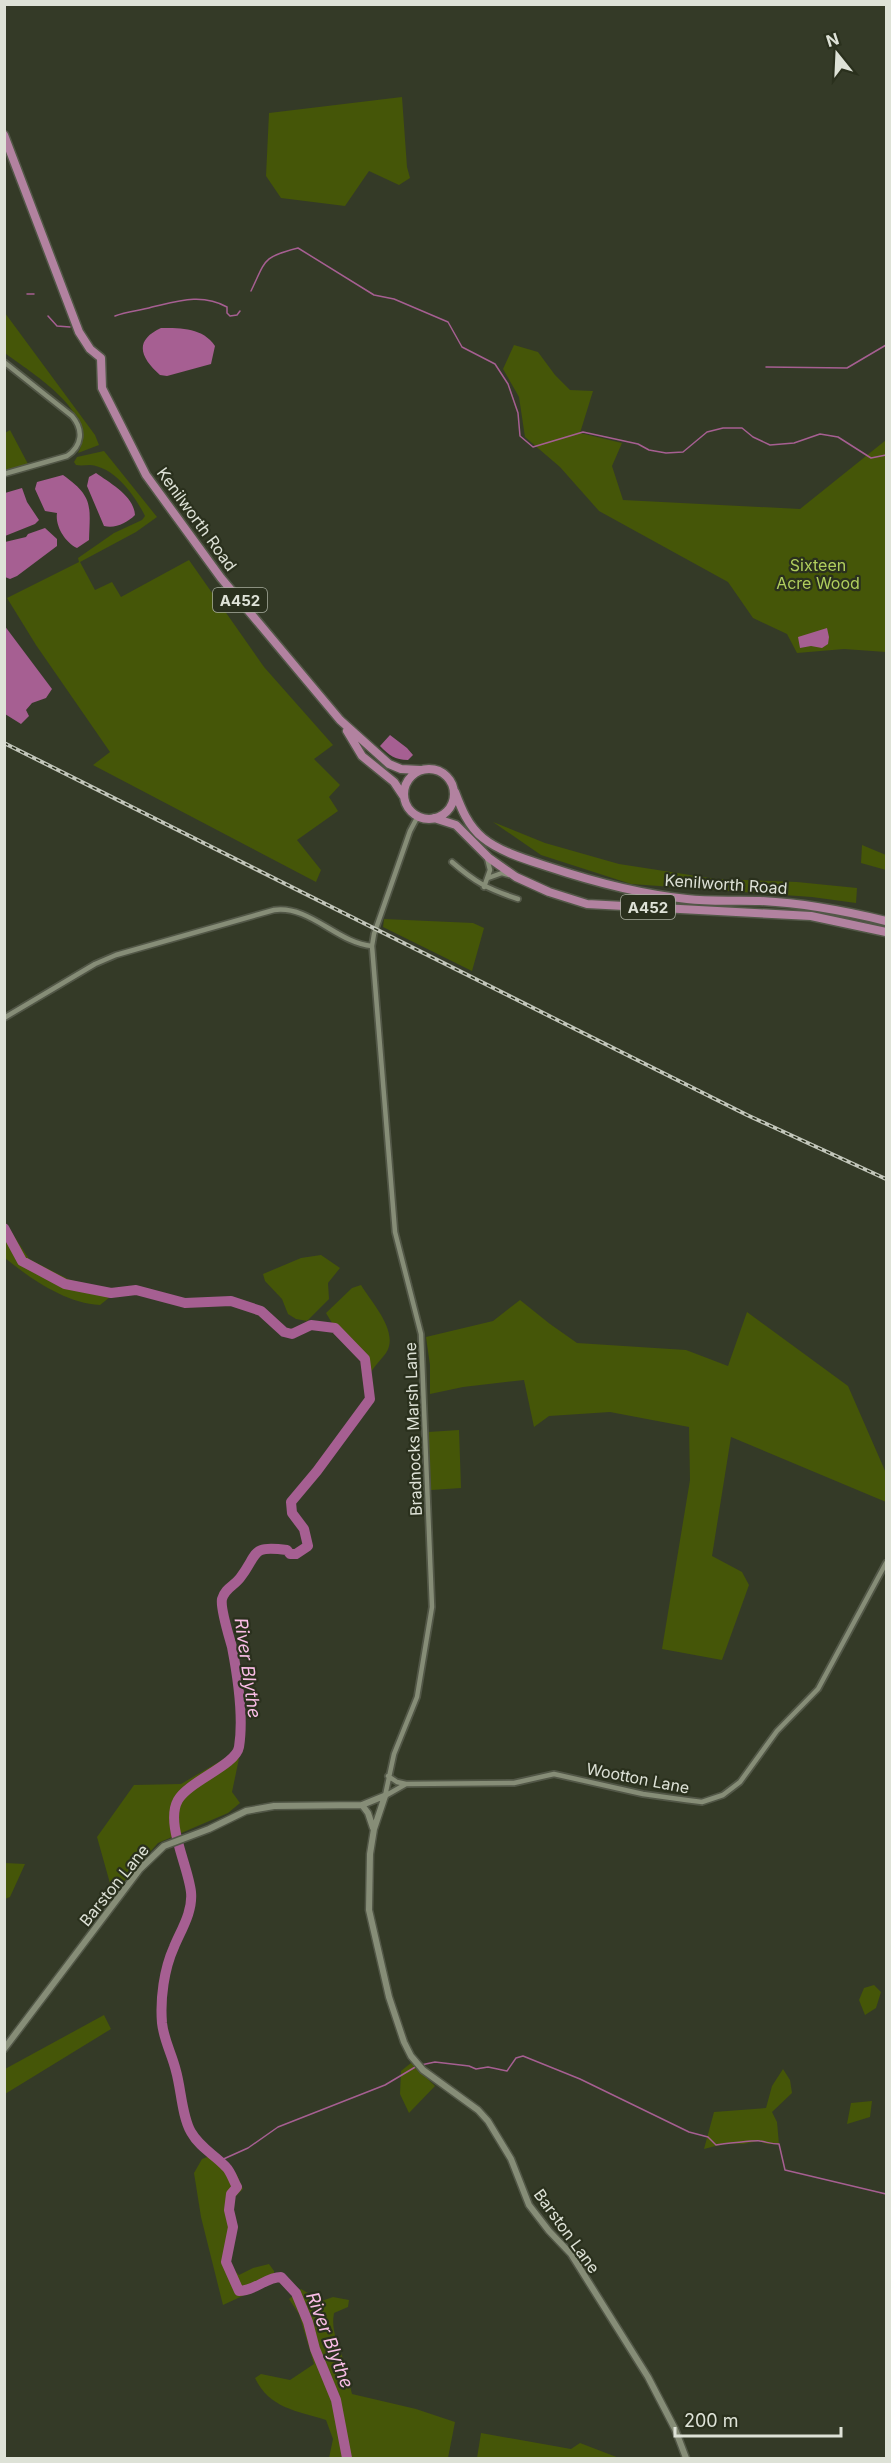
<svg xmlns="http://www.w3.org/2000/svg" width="891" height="2463" font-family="Inter,sans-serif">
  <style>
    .green { fill: #455608 }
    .water { fill: #a65f92 }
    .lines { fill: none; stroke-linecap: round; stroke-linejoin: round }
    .stream { stroke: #a65f92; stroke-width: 1.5 }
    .river { stroke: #a65f92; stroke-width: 10 }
    .minor-casing { stroke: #525747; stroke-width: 8 }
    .tertiary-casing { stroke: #525747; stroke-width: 9 }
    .trunk-casing { stroke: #525747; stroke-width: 11 }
    .minor { stroke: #868d77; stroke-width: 4.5 }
    .tertiary { stroke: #868d77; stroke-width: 6 }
    .trunk { stroke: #b282a0; stroke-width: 8 }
    .rail-casing { stroke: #c2c6ba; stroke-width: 4 }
    .rail { stroke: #2a301d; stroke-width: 1.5; stroke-dasharray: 4.5; stroke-linecap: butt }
    .labels { text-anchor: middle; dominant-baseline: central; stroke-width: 4.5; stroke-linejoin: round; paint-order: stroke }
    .shield { fill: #2a301d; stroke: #a8ad9f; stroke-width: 1.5 }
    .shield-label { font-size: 15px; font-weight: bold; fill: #dee2d7 }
    .street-label { font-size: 16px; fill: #dee2d7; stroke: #2a301d }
    .park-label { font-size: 16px; fill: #b0ce5d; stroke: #2a301d }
    .water-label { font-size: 18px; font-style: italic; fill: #f9bde6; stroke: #2a301d }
  </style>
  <rect width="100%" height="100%" fill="#343a27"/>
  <path class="green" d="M402,97L407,167L410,178L399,185L369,171L345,206L281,198L266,176L269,113Z
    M5,313L95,435L99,445L78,453C100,413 31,373 5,353Z
    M514,345L538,352L555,375L570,390L593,391L580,433L622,443L612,466L623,500L800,509L886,440V652L844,649L797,653L787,634L753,618L728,582L599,511L560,467L525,437L519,397L503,369Z
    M10,430L28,464L5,471V433Z
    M104,451L157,517L136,532L80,562L95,590L112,582L121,597L189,560L264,667L333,745L314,759L340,785L329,797L338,811L297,840L321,870L316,882L93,765L110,752L36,645L7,598L79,562L78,558L114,533L142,520L145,516C135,496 115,467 90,465C85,465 81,466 76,465L74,462L77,457Z
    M493,822L545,843L619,864L716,879L797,882L857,888L856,903L812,897L631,884L541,855Z
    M862,845L886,855V870L861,863Z
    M384,919L473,923L484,928L472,971L383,927Z
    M5,1222L29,1259L70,1280L110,1289L113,1291L110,1297L100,1305C65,1303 31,1279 5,1258Z
    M321,1255L340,1268L328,1283L329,1299L307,1321L296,1319L288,1314L282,1299L265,1281L263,1274L301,1258Z
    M361,1285C371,1302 400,1332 386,1353C380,1361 373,1367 369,1376L365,1359L335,1328L326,1313L352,1288Z
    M520,1300L550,1324L577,1343L686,1350L728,1366L747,1312L848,1386L886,1473V1502L731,1437L712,1556L742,1572L749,1585L722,1660L662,1649L690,1480L689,1427L610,1412L549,1416L534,1427L524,1380L463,1387L430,1394V1365L426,1337L493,1321Z
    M459,1430L461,1488L431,1490L428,1432Z
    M241,1749L232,1792L240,1803L228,1813L158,1843L113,1894L97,1837L134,1785L181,1784Z
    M5,1863L25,1864L10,1897L5,1899Z
    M874,1985L881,1992L876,2008L865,2015L859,2000L864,1988Z
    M104,2015L111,2029L5,2094V2069Z
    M411,2063L435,2086L409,2113L400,2094L401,2071Z
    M783,2069L790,2080L792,2093L772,2112L777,2122L779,2144H767L759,2141L743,2144L727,2143L704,2149L714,2112L766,2108L772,2086Z
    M872,2101L870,2117L847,2124L851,2103Z
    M217,2153L237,2175L243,2189L227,2205V2217L233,2227L226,2262L239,2275L253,2268L269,2264L274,2271L275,2281L223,2305L201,2217L194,2173L202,2159Z
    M301,2289L313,2296L316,2303L333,2297L349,2300L348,2307L334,2313C331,2330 337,2340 342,2356C347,2368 349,2382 352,2394L416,2409L455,2422L448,2458H329L333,2439L326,2420C297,2411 269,2408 255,2378L261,2374L290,2380L314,2364L299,2314L289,2299Z
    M481,2433L571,2449L580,2443L619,2458H477Z"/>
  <path class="water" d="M161,328C182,328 203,328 215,346L211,364L167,376L160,375C141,358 133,341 161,328Z
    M96,473C110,483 134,496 135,515C127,523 115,529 104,526L87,486L89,477Z
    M63,475C94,497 90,506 89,540L77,548C65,542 55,526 57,513L45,511L35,489L37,482Z
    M22,488L27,502L39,520L35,524L5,536V493Z
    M45,528L57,539V546L17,576L10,579L5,577V542L26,537L28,534Z
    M4,625L52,689L46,698L32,703L26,710L29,716L21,724L5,714Z
    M827,628L829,637L828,644L822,648L811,646L800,648L798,637Z
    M390,735L407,748L413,755L408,760C395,760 389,755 380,746Z"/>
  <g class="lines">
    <path class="stream" d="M251,291C266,260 262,257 298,248L374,295L394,299L448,322L462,347L495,364L508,384L518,413L520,436L533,447L583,432L638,444L649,450L666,453L683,452L707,432L723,428H742L753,437L770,445L794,443L820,434L838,437L871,458L886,455
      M27,294H34
      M48,316L57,326L70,327
      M115,316C128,311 139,311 152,307C178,301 202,293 227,307V313L230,316L237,315L240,311
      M766,367L847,368L886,345
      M421,2065L435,2062L469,2066L476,2069L488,2067L507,2071L516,2058L523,2056L580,2079L689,2132L708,2137L716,2145C721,2144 758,2140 760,2141C767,2142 771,2144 779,2144L785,2170L886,2194
      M219,2161L248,2148L278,2127L385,2085L417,2066"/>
    <path class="river" d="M4,1228L22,1261L65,1284L111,1293L136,1290L185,1303L231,1301L261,1311L284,1332L292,1334L311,1325L335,1328L365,1359L370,1399L317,1471L291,1502L292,1513L304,1529L308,1546L296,1554H290L287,1550C250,1545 259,1553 240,1578C234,1586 225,1588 222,1599C220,1608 229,1636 232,1647C238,1678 244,1716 239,1747C236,1765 189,1781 178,1800C165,1823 188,1865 191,1892C193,1912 181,1930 174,1947C164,1969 160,1999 162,2023C164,2041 172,2054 176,2071C181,2088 182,2117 191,2132C200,2148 214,2154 226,2167C231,2172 233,2180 237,2187L231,2194L229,2210L233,2227L226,2262L239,2291C255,2291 266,2277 281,2277L296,2293L308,2322L315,2349L336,2400L347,2458"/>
    <defs>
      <path id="minor" d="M4,362L72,416C84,430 82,446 67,456L4,474
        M452,862C476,883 488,889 518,899
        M488,878L502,873L509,875
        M484,887L490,870L487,858
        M4,1018L95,964L116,955L274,910C310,905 337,943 372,946
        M388,1776L397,1782L406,1784
        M385,1796L394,1754L417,1697L432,1607L421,1334L395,1232L372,946L374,934L410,831L418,816
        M385,1796L406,1784L514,1783L554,1774L643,1794L686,1800L702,1802L723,1795L740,1782L777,1731L818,1689L886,1563"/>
      <path id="tertiary" d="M385,1796L374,1829L370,1854L369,1910L389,1997L404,2042L411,2056L423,2070L478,2110L488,2121L511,2159L529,2205L549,2231L571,2254L648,2377L675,2429L686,2458
        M362,1805L368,1813L373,1828
        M4,2049L140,1869L164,1846L209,1829L246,1811L274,1806L362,1805L384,1796"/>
      <path id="trunk" d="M4,135L79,332L90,349L101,358L102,388L146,475L221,578L340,720L389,764L401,769L420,770
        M347,731L362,756L394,782L404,797
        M404 794a25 25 0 1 1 50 0a25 25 0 1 1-50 0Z
        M455,792C461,808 468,826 483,838C500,852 528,860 549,867C594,882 640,894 687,899C711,902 736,900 760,901C803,903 845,911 886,921
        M434,818L456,825L489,858L516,877L549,892L587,904L811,916L886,932"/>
    </defs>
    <use href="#minor" class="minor-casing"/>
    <use href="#tertiary" class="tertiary-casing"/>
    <use href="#trunk" class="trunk-casing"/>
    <use href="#minor" class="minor"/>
    <use href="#tertiary" class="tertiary"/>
    <use href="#trunk" class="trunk"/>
    <defs>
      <path id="rail" d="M4,743L747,1115L886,1179"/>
    </defs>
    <use href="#rail" class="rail-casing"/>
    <use href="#rail" class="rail"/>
  </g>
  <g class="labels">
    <g class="shield">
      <rect x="213" y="588" width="54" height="24" rx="4.5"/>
      <rect x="621" y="895" width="54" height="24" rx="4.5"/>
    </g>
    <g class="shield-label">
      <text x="240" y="600">A452</text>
      <text x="648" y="907">A452</text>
    </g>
    <g class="street-label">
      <text transform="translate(197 519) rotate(54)">Kenilworth Road</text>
      <text transform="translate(726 884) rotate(4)">Kenilworth Road</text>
      <text transform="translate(413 1429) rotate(-92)">Bradnocks Marsh Lane</text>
      <text transform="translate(638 1778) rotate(11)">Wootton Lane</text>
      <text transform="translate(114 1885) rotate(-51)">Barston Lane</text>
      <text transform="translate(567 2231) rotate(54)">Barston Lane</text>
    </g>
    <g class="park-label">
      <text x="818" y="565">Sixteen<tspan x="818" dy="18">Acre Wood</tspan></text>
    </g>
    <g class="water-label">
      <text transform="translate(248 1668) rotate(82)">River Blythe</text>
      <text transform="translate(330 2340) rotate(69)">River Blythe</text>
    </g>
  </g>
  <rect width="891" height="2463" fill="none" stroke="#dee2d7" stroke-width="12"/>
  <g transform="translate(837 54) rotate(342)" stroke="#2a301d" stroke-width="4.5" paint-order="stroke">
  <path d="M0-4.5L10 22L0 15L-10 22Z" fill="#dee2d7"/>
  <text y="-9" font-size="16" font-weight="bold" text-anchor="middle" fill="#dee2d7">N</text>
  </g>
  <path d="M675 2427v9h166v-9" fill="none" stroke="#dee2d7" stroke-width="3"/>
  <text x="684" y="2427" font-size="18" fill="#dee2d7" stroke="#2a301d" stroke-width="4.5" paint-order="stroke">200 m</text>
</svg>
